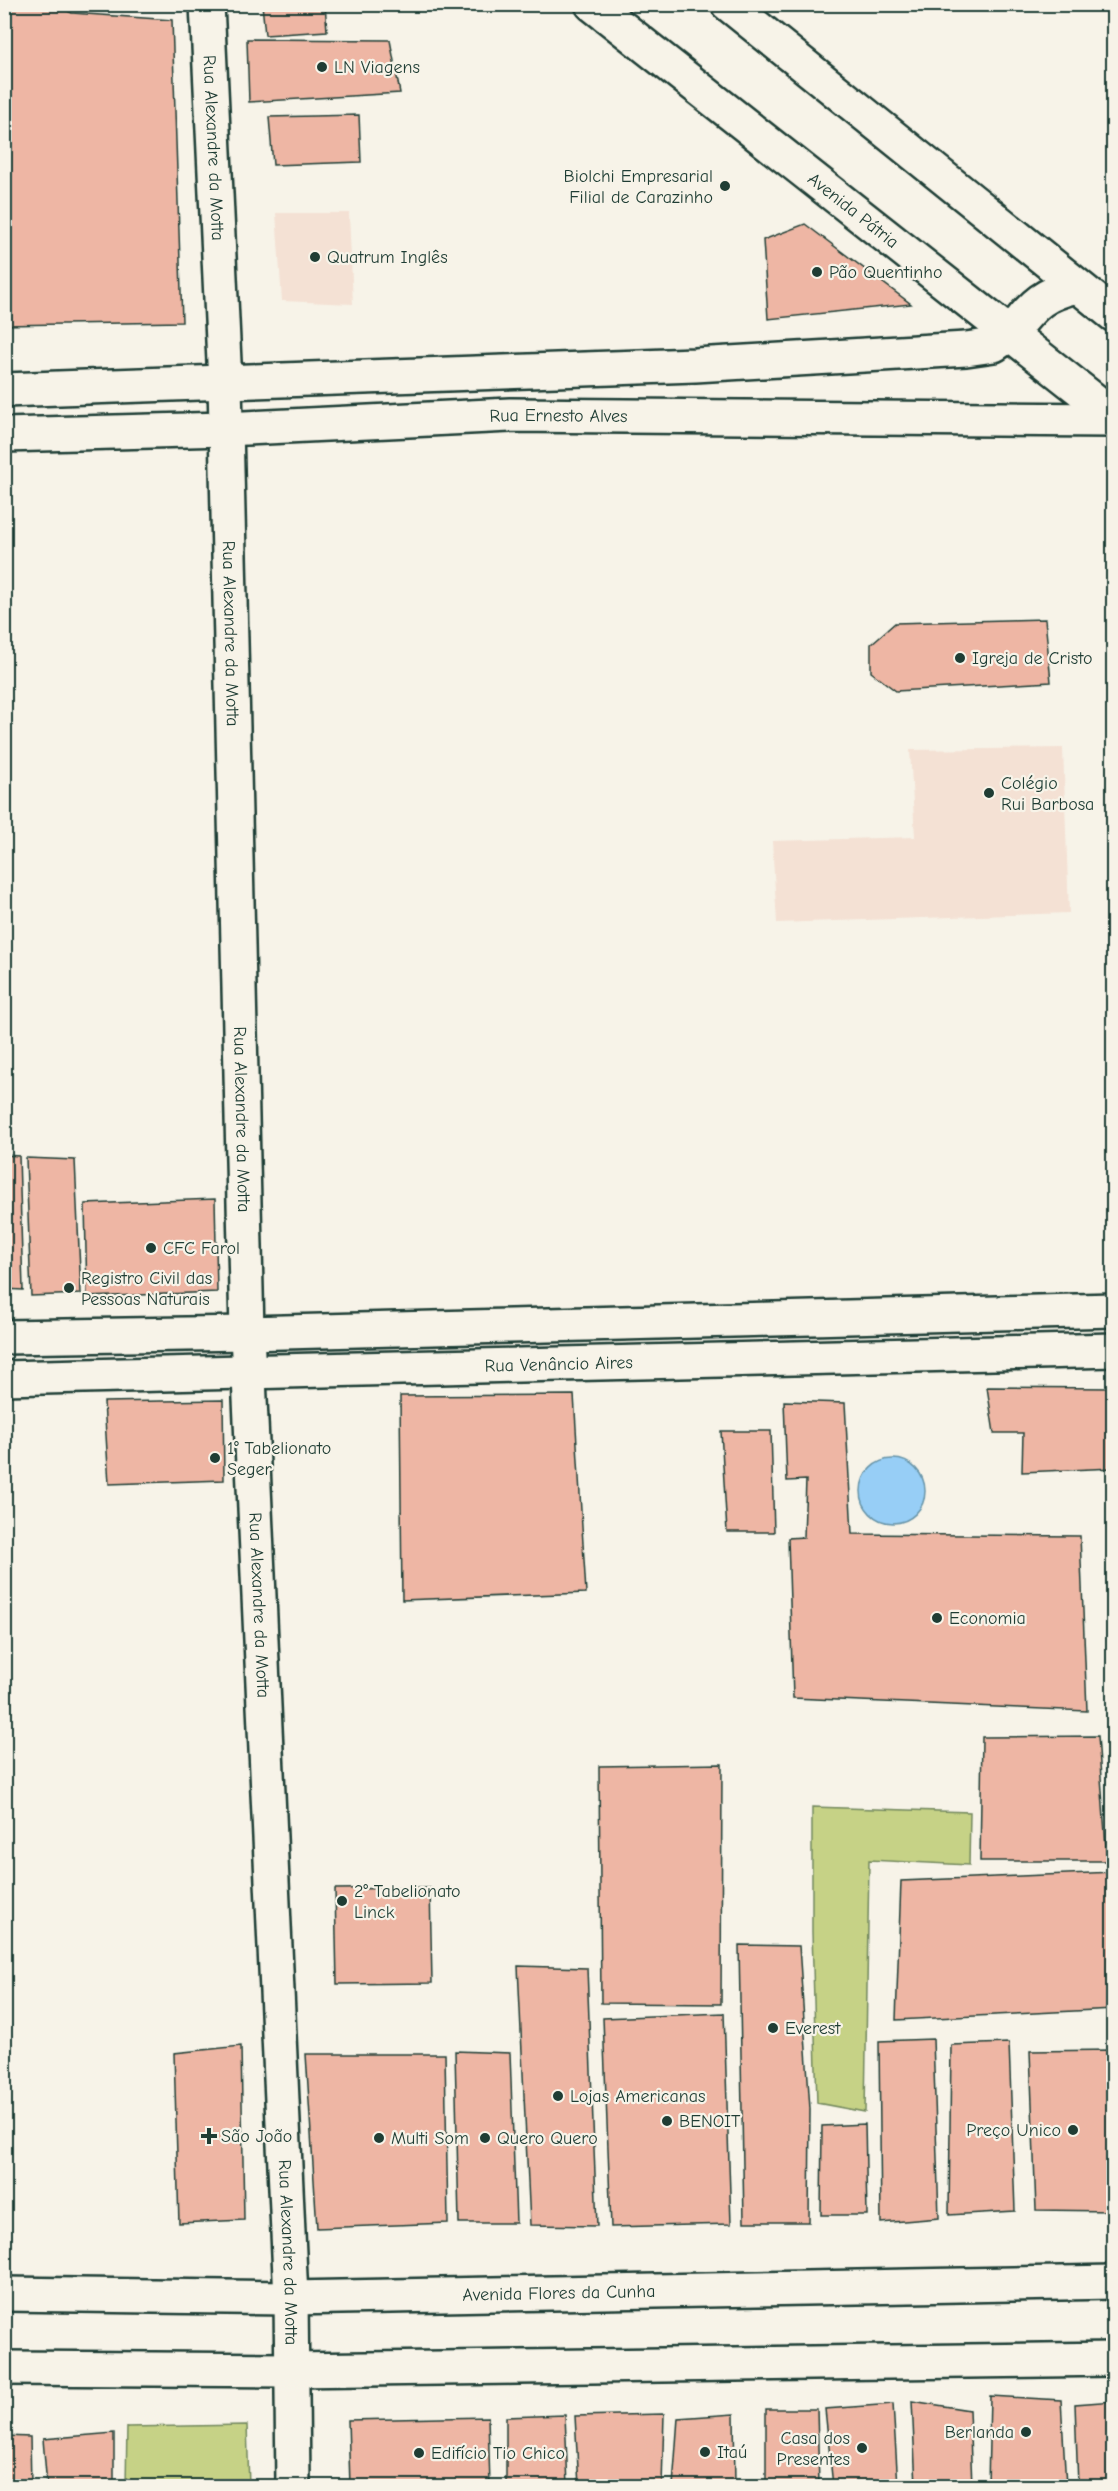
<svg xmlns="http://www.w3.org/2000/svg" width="1118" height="2491" font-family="'Comic Neue',sans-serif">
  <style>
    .built { fill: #f4e1d4 }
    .green { fill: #c6d286; stroke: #72885d; stroke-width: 1.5 }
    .water { fill: #97cef6; stroke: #6794a8; stroke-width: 1.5 }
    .building { fill: #eeb6a4; stroke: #1f3d34; stroke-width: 1.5 }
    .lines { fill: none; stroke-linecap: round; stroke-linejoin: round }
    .minor-casing { stroke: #1f3d34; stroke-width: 38 }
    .major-casing { stroke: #1f3d34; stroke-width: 38 }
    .minor { stroke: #f7f3e8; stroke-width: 33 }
    .major { stroke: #f7f3e8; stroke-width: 33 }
    .poi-dot { fill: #1f3d34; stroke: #f7f3e8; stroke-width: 2 }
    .labels { text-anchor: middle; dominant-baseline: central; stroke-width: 4.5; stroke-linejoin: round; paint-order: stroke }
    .poi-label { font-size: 18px; fill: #1f3d34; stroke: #f7f3e8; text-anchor: start }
    .street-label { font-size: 18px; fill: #1f3d34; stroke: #f7f3e8 }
  </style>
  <rect width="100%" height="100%" fill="#f7f3e8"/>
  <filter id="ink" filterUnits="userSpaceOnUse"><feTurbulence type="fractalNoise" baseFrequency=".0167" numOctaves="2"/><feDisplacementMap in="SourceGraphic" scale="12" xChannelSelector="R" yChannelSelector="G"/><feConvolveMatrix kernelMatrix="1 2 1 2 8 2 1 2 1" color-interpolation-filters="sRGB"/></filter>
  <g filter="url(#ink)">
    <path class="built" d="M276,213H349L353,304L282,301Z
      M1063,748L1069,913L777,923L772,841L915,837L910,750Z"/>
    <path class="green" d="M812,1807L970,1812L969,1865L869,1860L865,2112L817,2103L812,1932Z
      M247,2425L249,2486H126L127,2427Z"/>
    <path class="water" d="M861 1491a32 32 0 1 1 64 0a32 32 0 1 1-64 0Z"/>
    <path class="building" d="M4,4H51L72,13L172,20L182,322L4,325Z
      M262,4H325L327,31L265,35Z
      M247,39L390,40L400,93L249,102Z
      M359,115L361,162L273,165L269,117Z
      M805,224L911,304L768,319L763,240Z
      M1045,619L1051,682L896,691L871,672V644L895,623Z
      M4,1155L19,1156L23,1290L4,1289Z
      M26,1158L75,1160L81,1294L31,1296Z
      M215,1199L217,1292L87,1297L85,1204Z
      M987,1387L1110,1388L1114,1468L1022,1472L1023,1433H994Z
      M574,1395L586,1593L402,1600L400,1396Z
      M223,1400L224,1480L109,1484L104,1402Z
      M784,1401L845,1403L852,1534L1080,1536L1087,1711L793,1698L788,1538L804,1537L806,1480L787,1481Z
      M721,1431H771L774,1532H727Z
      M1098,1736L1107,1861H980L982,1737Z
      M722,1764L721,2004L601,2003L599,1766Z
      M1114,1872V2009L896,2020L901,1881Z
      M430,1888L432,1983L337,1984L335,1889Z
      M739,1945L799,1946L810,2109L809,2222H744Z
      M518,1966L587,1968L597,2226L530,2225Z
      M724,2013L731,2224L611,2227L603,2018Z
      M933,2039L939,2218L881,2223L879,2041Z
      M1009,2043L1015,2211L949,2215L951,2045Z
      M241,2046L244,2220L179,2223L174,2053Z
      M1114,2050V2211L1036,2210L1030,2051Z
      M455,2051L510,2053L516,2223H459Z
      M306,2054H445L448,2223L317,2228Z
      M865,2124L867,2215H821L822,2126Z
      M990,2396L1061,2400L1066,2486H988Z
      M912,2401L969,2410L972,2486H916Z
      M1114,2401V2486H1078L1075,2404Z
      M893,2404L898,2486H833L825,2409Z
      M766,2409H817L819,2486H766Z
      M664,2414L662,2486H579L575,2416Z
      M734,2414L735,2486H673L678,2418Z
      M565,2415L568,2486H506V2417Z
      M488,2417L490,2486H350L348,2420Z
      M114,2433V2486H47L43,2439Z
      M4,2436L30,2437L31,2486H4Z"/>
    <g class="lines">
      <defs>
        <g id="minor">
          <path d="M4,390L695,365L966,349L994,345L1010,334"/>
          <path id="s1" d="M4,435L225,429L510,415L1114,420"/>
          <path d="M4,1337L247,1333L1114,1310"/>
          <path id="s2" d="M4,1378L1114,1350"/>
        </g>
        <g id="major">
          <path id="s3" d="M207,4L225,383L247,1333L291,2298L293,2486"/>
          <path id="s4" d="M592,4L1114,416"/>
          <path d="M728,4L1114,315"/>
          <path d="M1010,334C1034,305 1039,295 1077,286"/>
          <path id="s5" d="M4,2294L291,2298L1114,2282"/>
          <path d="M4,2368L291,2370L1114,2359"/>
        </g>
      </defs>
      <use href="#minor" class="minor-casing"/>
      <use href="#major" class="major-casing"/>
      <use href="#minor" class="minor"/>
      <use href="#major" class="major"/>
    </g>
  </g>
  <g class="poi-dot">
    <circle cx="322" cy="67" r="6"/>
    <circle cx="725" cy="186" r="6"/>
    <circle cx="315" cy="257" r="6"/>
    <circle cx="817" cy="272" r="6"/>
    <circle cx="960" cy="658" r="6"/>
    <circle cx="989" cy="793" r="6"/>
    <circle cx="151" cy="1248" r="6"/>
    <circle cx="69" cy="1288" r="6"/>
    <circle cx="215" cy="1458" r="6"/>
    <circle cx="937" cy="1618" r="6"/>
    <circle cx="342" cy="1901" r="6"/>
    <circle cx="773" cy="2028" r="6"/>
    <circle cx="558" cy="2096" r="6"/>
    <circle cx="667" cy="2121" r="6"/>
    <circle cx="1073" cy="2130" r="6"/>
    <path d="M206 2127h6v6h6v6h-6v6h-6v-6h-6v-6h6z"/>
    <circle cx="379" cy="2138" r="6"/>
    <circle cx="485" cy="2138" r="6"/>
    <circle cx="1026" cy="2432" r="6"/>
    <circle cx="862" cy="2448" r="6"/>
    <circle cx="705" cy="2452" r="6"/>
    <circle cx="419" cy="2453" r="6"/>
  </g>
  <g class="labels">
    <g class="poi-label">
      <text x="334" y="67">LN Viagens</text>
      <text x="713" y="176" text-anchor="end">Biolchi Empresarial<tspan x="713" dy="21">Filial de Carazinho</tspan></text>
      <text x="327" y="257">Quatrum Inglês</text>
      <text x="829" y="272">Pão Quentinho</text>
      <text x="972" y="658">Igreja de Cristo</text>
      <text x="1001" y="783">Colégio<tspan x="1001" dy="21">Rui Barbosa</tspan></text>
      <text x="163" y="1248">CFC Farol</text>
      <text x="81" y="1278">Registro Civil das<tspan x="81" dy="21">Pessoas Naturais</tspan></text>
      <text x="227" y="1448">1° Tabelionato<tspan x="227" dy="21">Seger</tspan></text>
      <text x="949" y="1618">Economia</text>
      <text x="354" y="1891">2° Tabelionato<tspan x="354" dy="21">Linck</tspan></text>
      <text x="785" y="2028">Everest</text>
      <text x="570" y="2096">Lojas Americanas</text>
      <text x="679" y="2121">BENOIT</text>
      <text x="1061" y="2130" text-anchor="end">Preço Unico</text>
      <text x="221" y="2136">São João</text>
      <text x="391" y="2138">Multi Som</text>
      <text x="497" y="2138">Quero Quero</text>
      <text x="1014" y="2432" text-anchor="end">Berlanda</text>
      <text x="850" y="2438" text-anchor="end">Casa dos<tspan x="850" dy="21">Presentes</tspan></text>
      <text x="717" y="2452">Itaú</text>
      <text x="431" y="2453">Edifício Tio Chico</text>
    </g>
    <g class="street-label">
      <text stroke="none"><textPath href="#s3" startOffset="144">Rua Alexandre da Motta</textPath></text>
      <text stroke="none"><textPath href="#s4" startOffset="333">Avenida Pátria</textPath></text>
      <text stroke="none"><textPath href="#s1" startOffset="555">Rua Ernesto Alves</textPath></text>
      <text stroke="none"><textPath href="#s3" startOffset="630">Rua Alexandre da Motta</textPath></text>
      <text stroke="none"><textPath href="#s3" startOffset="1116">Rua Alexandre da Motta</textPath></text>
      <text stroke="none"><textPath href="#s2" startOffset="555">Rua Venâncio Aires</textPath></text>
      <text stroke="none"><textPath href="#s3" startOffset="1602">Rua Alexandre da Motta</textPath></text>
      <text stroke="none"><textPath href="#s3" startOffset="2250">Rua Alexandre da Motta</textPath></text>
      <text stroke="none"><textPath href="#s5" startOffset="555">Avenida Flores da Cunha</textPath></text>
    </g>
  </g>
  <rect width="1118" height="2491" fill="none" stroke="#f7f3e8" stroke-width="24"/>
  <rect x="12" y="12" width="1094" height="2467" fill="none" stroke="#1f3d34" stroke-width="2" filter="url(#ink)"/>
</svg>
